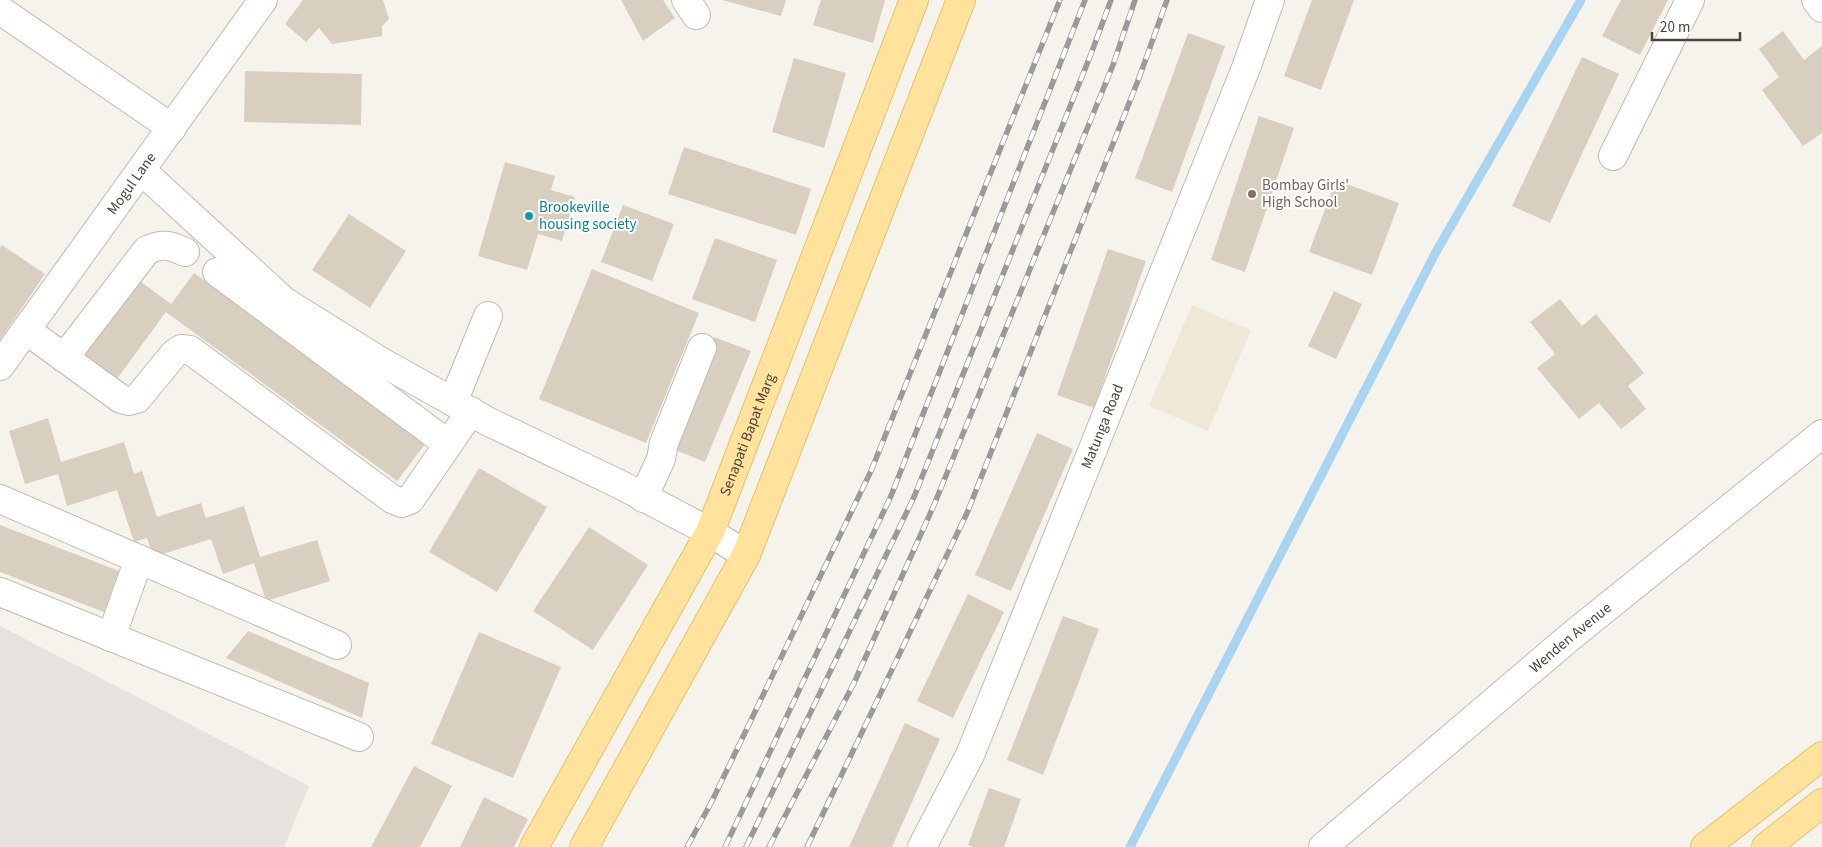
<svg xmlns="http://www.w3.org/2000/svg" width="1822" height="847" font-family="'Source Sans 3',sans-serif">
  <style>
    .industrial { fill: #e6e2dd }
    .education { fill: #efe8d6 }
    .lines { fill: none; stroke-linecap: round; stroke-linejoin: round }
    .stream { stroke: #a9d4f2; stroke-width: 9 }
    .building { fill: #d8cfc1 }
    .minor-casing { stroke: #c2bbae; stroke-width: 30 }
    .major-casing { stroke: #e6c16a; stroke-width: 30 }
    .minor { stroke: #fff; stroke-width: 28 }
    .major { stroke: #ffe39c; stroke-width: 28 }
    .rail-casing { stroke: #9a9a9a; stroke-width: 5.5 }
    .rail { stroke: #fff; stroke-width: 4; stroke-dasharray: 11; stroke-linecap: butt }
    .education-dot { fill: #8d6e63; stroke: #fff; stroke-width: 2 }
    .culture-dot { fill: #0f9aa8; stroke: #fff; stroke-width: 2 }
    .labels { text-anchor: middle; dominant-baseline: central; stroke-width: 4; stroke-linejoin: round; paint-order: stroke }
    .street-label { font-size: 15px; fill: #4b4439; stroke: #fff }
    .education-label { font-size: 15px; fill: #785e54; stroke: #fff; text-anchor: start }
    .culture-label { font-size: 15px; fill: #0d838f; stroke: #fff; text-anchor: start }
  </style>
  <rect width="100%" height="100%" fill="#f6f3ec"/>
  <path class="industrial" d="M0,626L309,786L284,847H0Z"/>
  <path class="education" d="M1192,305L1251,330L1208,431L1149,406Z"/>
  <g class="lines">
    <path class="stream" d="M1130,847L1436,252L1581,0"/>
  </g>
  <path class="building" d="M303,0H383L389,19L382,26V36L332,44L319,28L306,42L285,24Z
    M621,0H663L675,18L643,41Z
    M722,0H786L781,16Z
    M821,0H885L873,43L813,25Z
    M1312,0H1354L1321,90L1284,76Z
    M1621,0H1668L1640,55L1602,36Z
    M1783,31L1804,60L1822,46V133L1803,146L1762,90L1779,77L1759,49Z
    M1188,33L1225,46L1172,192L1135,178Z
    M1582,57L1619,74L1550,223L1512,206Z
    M794,58L846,73L824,148L772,132Z
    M245,71L362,74L361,125L244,122Z
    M1259,116L1294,128L1245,272L1211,260Z
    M684,147L811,189L796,235L668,194Z
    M505,162L555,176L551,190L575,197L562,241L538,234L527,270L478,256Z
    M1336,180L1399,203L1372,275L1309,252Z
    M623,205L674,224L652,281L601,262Z
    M349,214L406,251L370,308L312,270Z
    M715,238L777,260L755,322L692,299Z
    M2,245L45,274L0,340V248Z
    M1108,249L1146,261L1094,408L1057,395Z
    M592,269L699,313L646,443L539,399Z
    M194,273L426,443L397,481L166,312L114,383L79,358L137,279L171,304Z
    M1334,291L1362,304L1336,359L1308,346Z
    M1560,299L1582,326L1596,314L1644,373L1628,386L1646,409L1621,429L1599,403L1579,419L1537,368L1555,354L1530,322Z
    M714,337L751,351L705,462L668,447Z
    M48,418L61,462L124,442L134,474L142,471L157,517L201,503L206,518L244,506L260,557L317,540L330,581L266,601L254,563L223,574L211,539L153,557L147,538L134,542L117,490L67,506L58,474L25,484L9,431Z
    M1037,433L1073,449L1011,591L975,575Z
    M479,468L547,507L497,592L429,552Z
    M0,525L119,571L104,612L0,572Z
    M589,527L648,565L593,650L533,611Z
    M968,594L1004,612L953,718L917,701Z
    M1063,616L1099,629L1043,775L1007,760Z
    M248,631L369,683L362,718L226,658Z
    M479,632L561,667L513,778L431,744Z
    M905,723L940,739L892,847H849Z
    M414,766L452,786L420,847H371Z
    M989,788L1021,799L1004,847H973L968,845Z
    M484,797L528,819L514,847H460Z"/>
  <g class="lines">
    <defs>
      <g id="minor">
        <path d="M686,0L696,15"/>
        <path d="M1816,0L1822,8"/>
        <path d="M0,10L172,128"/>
        <path d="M1613,156L1690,0"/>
        <path d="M142,171L285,302L380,361L489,422L619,484L710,532L746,555"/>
        <path d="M217,272L448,444"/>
        <path d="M26,330L121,399L129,401L137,399L174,354L181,349L190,350L392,499L402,503L410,500L471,411"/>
        <path d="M64,358L147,250C162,243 170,245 185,252"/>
        <path id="s1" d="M0,366L263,0"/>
        <path d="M453,402L488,316"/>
        <path d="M643,498L661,459L664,443L702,348"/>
        <path d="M0,499L337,645"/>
        <path d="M0,592L359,737"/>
        <path d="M111,637L139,559"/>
        <path id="s2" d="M922,847L970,755L1246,68L1270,0"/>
        <path id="s3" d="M1323,847L1570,637L1822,434"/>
      </g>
      <g id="major">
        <path id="s4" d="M534,847L710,532L914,0"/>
        <path d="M584,847L746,555L961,0"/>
        <path d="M1705,847L1822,756"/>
        <path d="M1766,847L1822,803"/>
      </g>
    </defs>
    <use href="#minor" class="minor-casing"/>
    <use href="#major" class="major-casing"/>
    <use href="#minor" class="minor"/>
    <use href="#major" class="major"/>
    <defs>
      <path id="rail" d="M687,847L712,801L871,471L1060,0
        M725,847L891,496L1085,0
        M746,847L914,497L1091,54L1111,0
        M769,847L854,683L934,505L1113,65L1135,0
        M807,847L967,513L1139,78L1167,0"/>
    </defs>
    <use href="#rail" class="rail-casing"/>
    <use href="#rail" class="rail"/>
  </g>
  <circle class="education-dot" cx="1252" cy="194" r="5"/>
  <circle class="culture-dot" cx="529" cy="216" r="5"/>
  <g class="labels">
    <g class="street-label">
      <text stroke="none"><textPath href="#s1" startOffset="225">Mogul Lane</textPath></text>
      <text stroke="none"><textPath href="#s2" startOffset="458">Matunga Road</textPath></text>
      <text stroke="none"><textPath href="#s4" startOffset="465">Senapati Bapat Marg</textPath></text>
      <text stroke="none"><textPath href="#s3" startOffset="324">Wenden Avenue</textPath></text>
    </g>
    <g class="education-label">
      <text x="1262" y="185">Bombay Girls'<tspan x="1262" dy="17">High School</tspan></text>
    </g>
    <g class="culture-label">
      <text x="539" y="207">Brookeville<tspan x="539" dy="17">housing society</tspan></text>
    </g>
  </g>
  <path d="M1652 32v8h88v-8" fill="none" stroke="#4b4439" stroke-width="2.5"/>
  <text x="1660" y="32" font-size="15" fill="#4b4439" stroke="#ffffff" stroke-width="4" paint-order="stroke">20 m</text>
</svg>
